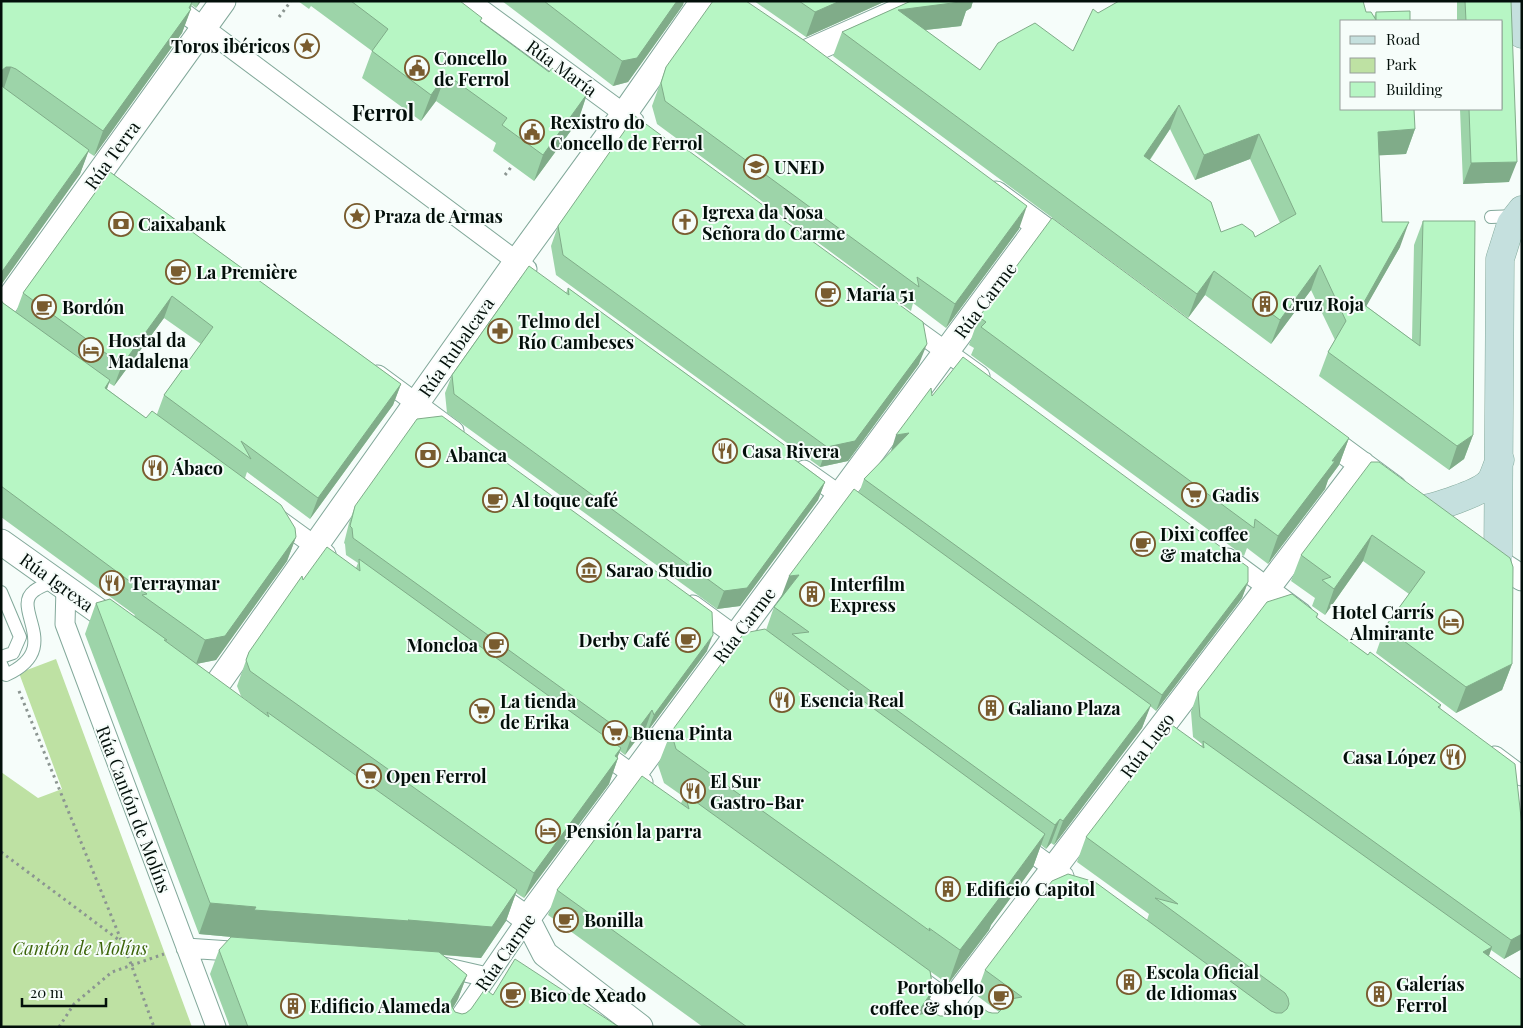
<svg xmlns="http://www.w3.org/2000/svg" width="1523" height="1028" font-family="'Playfair Display',serif">
  <style>
    .green { fill: #bee1a3 }
    .lines { fill: none; stroke-linecap: round; stroke-linejoin: round }
    .service-casing { stroke: #82a89a; stroke-width: 14 }
    .pedestrian-casing { stroke: #82a89a; stroke-width: 21 }
    .minor-casing { stroke: #82a89a; stroke-width: 27 }
    .secondary-casing { stroke: #82a89a; stroke-width: 29 }
    .path { stroke: #8b9591; stroke-width: 3; stroke-dasharray: 2.5 4; stroke-linecap: butt }
    .service { stroke: #fff; stroke-width: 12 }
    .pedestrian { stroke: #fff; stroke-width: 19 }
    .minor { stroke: #fff; stroke-width: 25 }
    .secondary { stroke: #c5e0de; stroke-width: 28 }
    .wall { fill: #9dd4a9; fill-rule: evenodd }
    .shaded-wall { fill: #80ac89 }
    .building { fill: #b7f6c4; stroke: #80ac89; fill-rule: evenodd }
    .labels { text-anchor: middle; dominant-baseline: central; stroke-width: 4; stroke-linejoin: round; paint-order: stroke }
    .poi-label { font-size: 18px; font-weight: bold; fill: #030f0a; stroke: #f6fdfa; text-anchor: start }
    .street-label { font-size: 18px; fill: #030f0a; stroke: #f6fdfa }
    .park-label { font-size: 18px; font-style: italic; fill: #3c6409; stroke: #f6fdfa }
    .district-label { font-size: 22px; font-weight: bold; fill: #030f0a; stroke: #f6fdfa }
  </style>
  <rect width="100%" height="100%" fill="#f6fdfa"/>
  <path class="green" d="M56,659L192,1027H1V772L38,798L62,789L19,673Z"/>
  <g class="lines">
    <defs>
      <path id="service" d="M1491,217L1516,216
        M1,592L20,637L13,653L1,657
        M1,664L6,675C65,648 10,609 34,591C40,586 48,584 55,581"/>
      <path id="pedestrian" d="M168,1L527,269
        M470,1L634,121
        M905,322L980,376
        M378,375L454,431
        M804,470L851,503
        M275,517L326,554
        M1228,558L1302,613
        M66,588L65,624L216,1027
        M693,605L745,643
        M596,748L643,782
        M1495,756L1522,776
        M1016,841L1064,876
        M186,948L245,952
        M439,966L487,977
        M913,975L985,1027
        M453,1027L527,919"/>
      <path id="minor" d="M805,53L922,1
        M996,194L1071,249
        M1,310L223,1
        M1318,432L1394,488
        M1,542L122,628
        M1485,554L1522,578
        M211,693L517,261L624,114L703,1
        M483,888L527,919L545,954L640,1027
        M527,919L1039,226
        M933,1027L1362,464"/>
      <path id="secondary" d="M1521,1L1522,34
        M1422,509C1435,508 1479,493 1488,484C1494,479 1496,467 1500,460
        M1498,564L1500,259L1511,224L1522,210"/>
    </defs>
    <use href="#service" class="service-casing"/>
    <use href="#pedestrian" class="pedestrian-casing"/>
    <use href="#minor" class="minor-casing"/>
    <use href="#secondary" class="secondary-casing"/>
    <path class="path" d="M279,17L291,1
      M505,175L512,166
      M19,691L131,964L154,1027
      M1,852L119,940
      M59,1027L74,1004L112,972L164,954"/>
    <use href="#service" class="service"/>
    <use href="#pedestrian" class="pedestrian"/>
    <use href="#minor" class="minor"/>
    <use href="#secondary" class="secondary"/>
  </g>
  <path class="wall" d="M1,1H201L196,8L192,5L182,33L94,156L88,152L80,174L1,285Z
    M298,1H460L481,22L549,72L587,94L578,121L534,181L493,151L496,143L436,101L421,121L362,78L372,51L311,6L309,9Z
    M502,1H684L683,5L628,82L613,86L552,39Z
    M754,1H886L806,37Z
    M911,1H973L971,8L966,11L961,26L925,30L980,70L1073,51L1098,13L1366,12L1374,17L1376,12L1415,129L1406,154L1379,155L1382,222L1400,247L1366,306L1412,340L1414,245L1423,221L1473,435L1464,459L1449,470L1319,376L1328,352L1335,340L1311,290L1271,344L1205,295L1188,318L833,56L842,32ZM1170,129L1195,180L1250,159L1280,223L1255,237L1221,232L1150,160Z
    M1457,1H1511L1509,182L1463,184L1460,109H1502V21H1457Z
    M666,67L1019,229L946,328L913,303L911,311L657,124L652,106Z
    M671,138L919,364L848,461L820,467L556,275L551,246L558,226L670,142Z
    M110,172L401,384L393,405L310,519L247,472L245,478L296,537L287,561L216,660L196,664L266,715L241,696L237,686L249,652L303,580L356,568L358,563L346,555L345,544L344,543L349,523L355,506L707,651L647,732L646,727L625,755L620,751L617,758H618L609,784L524,898L516,893L506,921L481,958L442,955L467,975L458,999L453,1008L455,1012L462,1014L466,1013L493,995L619,1027H230L210,974L219,950L243,938L199,934L85,634L96,603L134,616L135,615L1,517V300L3,303L16,312L23,293ZM164,318L201,344L164,395L157,414L146,418L107,389L109,383L114,386Z
    M568,288L798,455L796,460L825,482L818,500L740,606L717,609L447,413L445,393L452,375L566,293Z
    M979,317L1349,438L1339,465L1328,480L1325,489L1268,564L1247,548L1244,556L971,355L974,348L969,345Z
    M932,396L1248,582L1242,598L1156,711L1150,706L1142,728L1054,845L1051,843L1046,849L1041,845L1033,867L991,925L989,930L948,984L931,972L933,990L925,1013L940,1016L988,1012L992,1013H998L999,1012L976,995L985,970L1147,920L1149,914L1077,862L1086,837L1201,747L1202,744L1193,737L1191,712L1198,692L1318,614L1317,618L1368,655L1441,705L1440,709L1522,826V949L1504,959L1491,950L1489,956L1522,1027H703L548,915L557,890L681,803L684,797L664,783L658,765L671,732L766,630L774,607L859,493L864,479L892,451H891Z
    M1379,462L1512,664L1502,690L1456,713L1376,653L1385,627L1409,594L1363,561L1325,615L1312,606L1315,598L1291,581L1301,555Z"/>
  <path class="shaded-wall" d="M199,1H201L196,8Z
    M677,1H684L683,5L628,82L613,86L622,61Z
    M840,1H886L806,37L815,12Z
    M962,1H973L971,8L966,11L961,26L889,34L898,10Z
    M192,2L189,12L191,9L182,33L94,156L103,131Z
    M6,67H11L3,91H1V71Z
    M446,74L436,101L421,121L431,95Z
    M587,94L578,121L534,181L543,155Z
    M1179,105L1170,129L1136,180L1144,156Z
    M1415,129L1406,154L1369,156L1378,132Z
    M1259,134L1250,159L1195,180L1204,155Z
    M89,150L80,174L1,285V273Z
    M1517,162L1509,182L1463,184L1471,163Z
    M1027,206L1019,229L946,328L955,304Z
    M1409,222L1400,247L1354,328L1363,304Z
    M1320,265L1311,290L1271,344L1280,320Z
    M1214,271L1205,295L1188,318L1197,294Z
    M172,296L164,318L114,386L122,365Z
    M927,344L919,364L848,461L820,467L827,447Z
    M110,380L101,405L105,388Z
    M401,384L393,405L310,519L318,498Z
    M909,433L903,448L891,451L896,435Z
    M1473,435L1464,459L1449,470L1457,446Z
    M1349,438L1339,465L1328,480L1325,489L1268,564L1278,536Z
    M798,455L791,473V457Z
    M825,482L818,500L740,606L717,609L724,591Z
    M1372,535L1363,561L1325,615L1334,589Z
    M296,537L287,561L216,660L196,664L205,640Z
    M799,575L780,600L789,576Z
    M1248,582L1242,598L1156,711L1162,695Z
    M713,635L707,651L647,732L654,715Z
    M1512,664L1502,690L1456,713L1466,687Z
    M1151,705L1142,728L1054,845L1063,821Z
    M652,710L646,727L625,755L631,738Z
    M621,748L616,761L618,758L609,784L524,898L534,873Z
    M1060,819L1051,843L1046,849L1055,825Z
    M1045,834L1033,867L991,925L989,930L948,984L960,950Z
    M517,890L506,921L481,958L399,951L242,941L243,938L199,934L210,903L408,920Z
    M1522,934V949L1504,959L1511,940Z
    M1492,947L1483,972V952Z
    M467,975L458,999L442,1026L451,1001Z
    M933,990L924,1015H916Z"/>
  <path class="building" d="M1,1H191L192,2L189,8L191,9L103,131L16,69L11,67H6L1,71Z
    M351,1H460L482,18L480,21L549,72L552,68L587,94L543,155L502,125L507,118L446,74L431,95L372,51L388,29Z
    M544,1H677L637,58L622,61Z
    M713,1H746L805,41L1027,206L955,304L917,277L919,287L665,101L661,83L666,67Z
    M799,1H840L815,12Z
    M911,1H968L898,10L980,70L998,43L1035,23L1073,51L1093,9L1098,13L1119,1H1363L1366,12H1371L1376,20V12L1410,11V21H1342V109H1414L1415,129L1378,132L1382,222H1409L1363,304L1420,346L1423,221H1475L1473,435L1457,446L1328,352L1346,321L1320,265L1280,320L1214,271L1197,294L842,32ZM1179,105L1204,155L1259,134L1296,214L1255,237L1253,232L1242,224L1221,232L1211,202L1144,156Z
    M1465,1H1511L1517,162L1471,163L1469,109H1502V21H1466Z
    M1,84L3,87L89,150L1,273Z
    M635,116L673,144L671,138L923,322L927,344L855,441L827,447L563,255L558,226Z
    M110,172L401,384L318,498L241,441L251,459L164,395L213,327L172,296L122,365L23,293Z
    M1052,218L1349,438L1332,461H1335L1278,536L1255,519L1254,528L981,327L986,322L979,317Z
    M529,266L569,295L568,288L798,455L791,457L825,482L747,588L724,591L454,394L452,375Z
    M1,300L3,303L110,380L105,388L146,418L152,411L281,505L295,528L296,537L225,636L205,640L142,595L147,594L1,486Z
    M963,357L1248,567V582L1162,695L864,479L909,433L896,435L931,388L932,396Z
    M442,416L712,612L713,635L654,715L652,710L631,738L353,538L352,528L350,526L355,506L417,419Z
    M1371,462H1379L1510,558L1513,567L1512,664L1466,687L1385,627L1425,572L1372,535L1334,589L1322,580L1331,577L1301,555Z
    M854,489L1151,705L1063,821L1060,819L1055,825L792,634L809,632L774,607L799,575L789,576Z
    M327,547L360,571L359,559L621,748L615,756L618,758L534,873L250,671L246,660L249,652L302,576L303,580Z
    M1292,594L1318,614L1316,617L1368,655L1370,652L1441,705L1438,707L1515,764L1522,826V934L1511,940L1200,717L1198,692L1267,602Z
    M110,599L167,640H164L269,717L267,712L517,890L492,927L408,920L410,921L254,910L256,907L210,903L96,603Z
    M765,629L1045,834L998,898L1001,896L960,950L929,928L930,931L676,749L671,732L744,633Z
    M1172,725L1204,748L1203,741L1492,947L1483,952L1522,980V1027H747L557,890L642,776L689,809L685,794L930,971L933,990L916,1015L932,1012L940,1016H947L956,1008L977,1004L988,1012L992,1013H998L1003,1008L1005,1000L1022,997L985,970L1052,881L1068,874L1095,882L1271,1011L1276,1013H1282L1287,1009L1289,1004L1288,998L1285,993L1155,898L1178,904L1086,837Z
    M231,937L439,952L467,975L451,1001L452,1007L455,1012L462,1014L466,1013L471,1009L485,989L493,995L515,959L619,1027H248L219,950Z"/>
  <defs>
    <symbol id="sight-ring" viewBox="-11 -11 22 22"><circle r="9.5" fill="#f6fdfa" stroke="#795c2f" stroke-width="1.5"/><path d="M0-6L1.8-2.2L6-1.7L2.9 1.2L3.7 5.4L0 3.3L-3.7 5.4L-2.9 1.2L-6-1.7L-1.8-2.2Z" fill="#795c2f"/></symbol>
    <symbol id="civic-ring" viewBox="-11 -11 22 22"><circle r="9.5" fill="#f6fdfa" stroke="#795c2f" stroke-width="1.5"/><path d="M-.6-6.5H3V-4.5H.6V-3L4-1V1h2V6H-6V1h2V-1L-.6-3ZM-1.2 2.5V6h2.4V2.5Z" fill="#795c2f"/></symbol>
    <symbol id="university-ring" viewBox="-11 -11 22 22"><circle r="9.5" fill="#f6fdfa" stroke="#795c2f" stroke-width="1.5"/><path d="M0-5L7-2L0 1L-7-2ZM-4 1L0 2.5L4 1V4Q0 6-4 4Z" fill="#795c2f"/></symbol>
    <symbol id="church-ring" viewBox="-11 -11 22 22"><circle r="9.5" fill="#f6fdfa" stroke="#795c2f" stroke-width="1.5"/><path d="M-1.2-6h2.4v3.5h3.3v2.4h-3.3V6h-2.4V-.1h-3.3v-2.4h3.3Z" fill="#795c2f"/></symbol>
    <symbol id="bank-ring" viewBox="-11 -11 22 22"><circle r="9.5" fill="#f6fdfa" stroke="#795c2f" stroke-width="1.5"/><path d="M-6-4H6V4H-6ZM0-2.3a2.3 2.3 0 1 0 0 4.6a2.3 2.3 0 1 0 0-4.6Z" fill="#795c2f"/></symbol>
    <symbol id="cafe-ring" viewBox="-11 -11 22 22"><circle r="9.5" fill="#f6fdfa" stroke="#795c2f" stroke-width="1.5"/><path d="M-5.5-4.5H6V0H3Q3 3.5 0 3.5H-2.5Q-5.5 3.5-5.5 0ZM3-3.2v2h1.7v-2ZM-6 4.5H4V6H-6Z" fill="#795c2f"/></symbol>
    <symbol id="building-ring" viewBox="-11 -11 22 22"><circle r="9.5" fill="#f6fdfa" stroke="#795c2f" stroke-width="1.5"/><path d="M-4-6H4V6H1V3H-1V6H-4ZM-2.5-4.3h1.7v1.8h-1.7ZM.8-4.3h1.7v1.8H.8ZM-2.5-1h1.7V.8h-1.7ZM.8-1h1.7V.8H.8Z" fill="#795c2f"/></symbol>
    <symbol id="pharmacy-ring" viewBox="-11 -11 22 22"><circle r="9.5" fill="#f6fdfa" stroke="#795c2f" stroke-width="1.5"/><path d="M-2-6h4v4h4v4h-4v4h-4v-4h-4v-4h4Z" fill="#795c2f"/></symbol>
    <symbol id="hotel-ring" viewBox="-11 -11 22 22"><circle r="9.5" fill="#f6fdfa" stroke="#795c2f" stroke-width="1.5"/><path d="M-6-4.5h1.5V1H6V5H4.5V3h-9V5H-6ZM-4 0a1.8 1.8 0 1 1 3.6 0ZM.5 0V-2.5h3Q6-2.5 6 0Z" fill="#795c2f"/></symbol>
    <symbol id="restaurant-ring" viewBox="-11 -11 22 22"><circle r="9.5" fill="#f6fdfa" stroke="#795c2f" stroke-width="1.5"/><path d="M-5-6h1v4h1v-4h1v4h1v-4h1v5L-1.5 .5V6h-2V.5L-5-1ZM5-6V6H3V1.5H1.5Q1.5-4 5-6Z" fill="#795c2f"/></symbol>
    <symbol id="supermarket-ring" viewBox="-11 -11 22 22"><circle r="9.5" fill="#f6fdfa" stroke="#795c2f" stroke-width="1.5"/><path d="M-6-5.5h2.5l.6 2H6L4.5 2H-2.5L-4.4-4H-6ZM-1.5 3.2a1.3 1.3 0 1 0 .1 0ZM3 3.2a1.3 1.3 0 1 0 .1 0Z" fill="#795c2f"/></symbol>
    <symbol id="museum-ring" viewBox="-11 -11 22 22"><circle r="9.5" fill="#f6fdfa" stroke="#795c2f" stroke-width="1.5"/><path d="M0-6L6-3V-2H-6V-3ZM-5-1h2V3h-2ZM-1-1h2V3h-2ZM3-1h2V3H3ZM-6 4H6V6H-6Z" fill="#795c2f"/></symbol>
  </defs>
  <g fill-rule="evenodd">
    <use href="#sight-ring" x="293" y="32" width="28" height="28"/>
    <use href="#civic-ring" x="403" y="54" width="28" height="28"/>
    <use href="#civic-ring" x="518" y="118" width="28" height="28"/>
    <use href="#university-ring" x="742" y="153" width="28" height="28"/>
    <use href="#sight-ring" x="343" y="202" width="28" height="28"/>
    <use href="#church-ring" x="671" y="208" width="28" height="28"/>
    <use href="#bank-ring" x="107" y="210" width="28" height="28"/>
    <use href="#cafe-ring" x="164" y="258" width="28" height="28"/>
    <use href="#cafe-ring" x="814" y="280" width="28" height="28"/>
    <use href="#building-ring" x="1251" y="290" width="28" height="28"/>
    <use href="#cafe-ring" x="30" y="293" width="28" height="28"/>
    <use href="#pharmacy-ring" x="486" y="317" width="28" height="28"/>
    <use href="#hotel-ring" x="77" y="336" width="28" height="28"/>
    <use href="#restaurant-ring" x="711" y="437" width="28" height="28"/>
    <use href="#bank-ring" x="414" y="441" width="28" height="28"/>
    <use href="#restaurant-ring" x="141" y="454" width="28" height="28"/>
    <use href="#supermarket-ring" x="1180" y="481" width="28" height="28"/>
    <use href="#cafe-ring" x="481" y="486" width="28" height="28"/>
    <use href="#cafe-ring" x="1129" y="530" width="28" height="28"/>
    <use href="#museum-ring" x="575" y="556" width="28" height="28"/>
    <use href="#restaurant-ring" x="98" y="569" width="28" height="28"/>
    <use href="#building-ring" x="798" y="580" width="28" height="28"/>
    <use href="#hotel-ring" x="1437" y="608" width="28" height="28"/>
    <use href="#cafe-ring" x="674" y="626" width="28" height="28"/>
    <use href="#cafe-ring" x="482" y="631" width="28" height="28"/>
    <use href="#restaurant-ring" x="768" y="686" width="28" height="28"/>
    <use href="#building-ring" x="977" y="694" width="28" height="28"/>
    <use href="#supermarket-ring" x="468" y="697" width="28" height="28"/>
    <use href="#supermarket-ring" x="601" y="719" width="28" height="28"/>
    <use href="#restaurant-ring" x="1439" y="743" width="28" height="28"/>
    <use href="#supermarket-ring" x="355" y="762" width="28" height="28"/>
    <use href="#restaurant-ring" x="679" y="777" width="28" height="28"/>
    <use href="#hotel-ring" x="534" y="817" width="28" height="28"/>
    <use href="#building-ring" x="934" y="875" width="28" height="28"/>
    <use href="#cafe-ring" x="552" y="906" width="28" height="28"/>
    <use href="#building-ring" x="1115" y="968" width="28" height="28"/>
    <use href="#building-ring" x="1365" y="980" width="28" height="28"/>
    <use href="#cafe-ring" x="499" y="981" width="28" height="28"/>
    <use href="#cafe-ring" x="987" y="983" width="28" height="28"/>
    <use href="#building-ring" x="279" y="992" width="28" height="28"/>
  </g>
  <g class="labels">
    <g class="poi-label">
      <text x="290" y="46" text-anchor="end">Toros ibéricos</text>
      <text x="434" y="58">Concello<tspan x="434" dy="21">de Ferrol</tspan></text>
      <text x="550" y="122">Rexistro do<tspan x="550" dy="21">Concello de Ferrol</tspan></text>
      <text x="774" y="167">UNED</text>
      <text x="702" y="212">Igrexa da Nosa<tspan x="702" dy="21">Señora do Carme</tspan></text>
      <text x="374" y="216">Praza de Armas</text>
      <text x="138" y="224">Caixabank</text>
      <text x="196" y="272">La Première</text>
      <text x="846" y="294">María 51</text>
      <text x="1282" y="304">Cruz Roja</text>
      <text x="62" y="307">Bordón</text>
      <text x="518" y="321">Telmo del<tspan x="518" dy="21">Río Cambeses</tspan></text>
      <text x="108" y="340">Hostal da<tspan x="108" dy="21">Madalena</tspan></text>
      <text x="742" y="451">Casa Rivera</text>
      <text x="446" y="455">Abanca</text>
      <text x="172" y="468">Ábaco</text>
      <text x="1212" y="495">Gadis</text>
      <text x="512" y="500">Al toque café</text>
      <text x="1160" y="534">Dixi coffee<tspan x="1160" dy="21">&amp; matcha</tspan></text>
      <text x="606" y="570">Sarao Studio</text>
      <text x="130" y="583">Terraymar</text>
      <text x="830" y="584">Interfilm<tspan x="830" dy="21">Express</tspan></text>
      <text x="1434" y="612" text-anchor="end">Hotel Carrís<tspan x="1434" dy="21">Almirante</tspan></text>
      <text x="670" y="640" text-anchor="end">Derby Café</text>
      <text x="478" y="645" text-anchor="end">Moncloa</text>
      <text x="800" y="700">Esencia Real</text>
      <text x="500" y="701">La tienda<tspan x="500" dy="21">de Erika</tspan></text>
      <text x="1008" y="708">Galiano Plaza</text>
      <text x="632" y="733">Buena Pinta</text>
      <text x="1436" y="757" text-anchor="end">Casa López</text>
      <text x="386" y="776">Open Ferrol</text>
      <text x="710" y="781">El Sur<tspan x="710" dy="21">Gastro-Bar</tspan></text>
      <text x="566" y="831">Pensión la parra</text>
      <text x="966" y="889">Edificio Capitol</text>
      <text x="584" y="920">Bonilla</text>
      <text x="1146" y="972">Escola Oficial<tspan x="1146" dy="21">de Idiomas</tspan></text>
      <text x="1396" y="984">Galerías<tspan x="1396" dy="21">Ferrol</tspan></text>
      <text x="984" y="987" text-anchor="end">Portobello<tspan x="984" dy="21">coffee &amp; shop</tspan></text>
      <text x="530" y="995">Bico de Xeado</text>
      <text x="310" y="1006">Edificio Alameda</text>
    </g>
    <g class="street-label">
      <text transform="translate(562 68) rotate(36)">Rúa María</text>
      <text transform="translate(112 155) rotate(-54)">Rúa Terra</text>
      <text transform="translate(985 300) rotate(-53)">Rúa Carme</text>
      <text transform="translate(456 347) rotate(-55)">Rúa Rubalcava</text>
      <text transform="translate(57 582) rotate(36)">Rúa Igrexa</text>
      <text transform="translate(744 625) rotate(-53)">Rúa Carme</text>
      <text transform="translate(1147 745) rotate(-53)">Rúa Lugo</text>
      <text transform="translate(134 809) rotate(69)">Rúa Cantón de Molíns</text>
      <text transform="translate(505 952) rotate(-55)">Rúa Carme</text>
    </g>
    <g class="park-label">
      <text x="80" y="948">Cantón de Molíns</text>
    </g>
    <g class="district-label">
      <text x="383" y="112">Ferrol</text>
    </g>
  </g>
  <rect width="1523" height="1028" fill="none" stroke="#030f0a" stroke-width="5"/>
  <rect x="1340" y="20" width="162" height="90" fill="#f6fdfa" stroke="#959e9a"/>
  <rect x="1350" y="36" width="25" height="8" fill="#c5e0de" stroke="#959e9a"/>
  <text x="1386" y="45" font-size="15" fill="#030f0a">Road</text>
  <rect x="1350" y="58" width="25" height="15" fill="#bee1a3" stroke="#959e9a"/>
  <text x="1386" y="70" font-size="15" fill="#030f0a">Park</text>
  <rect x="1350" y="82" width="25" height="15" fill="#b7f6c4" stroke="#959e9a"/>
  <text x="1386" y="95" font-size="15" fill="#030f0a">Building</text>
  <path d="M22 998v8h84v-8" fill="none" stroke="#030f0a" stroke-width="2.5"/>
  <text x="30" y="998" font-size="15" fill="#030f0a" stroke="#f6fdfa" stroke-width="4" paint-order="stroke">20 m</text>
</svg>
